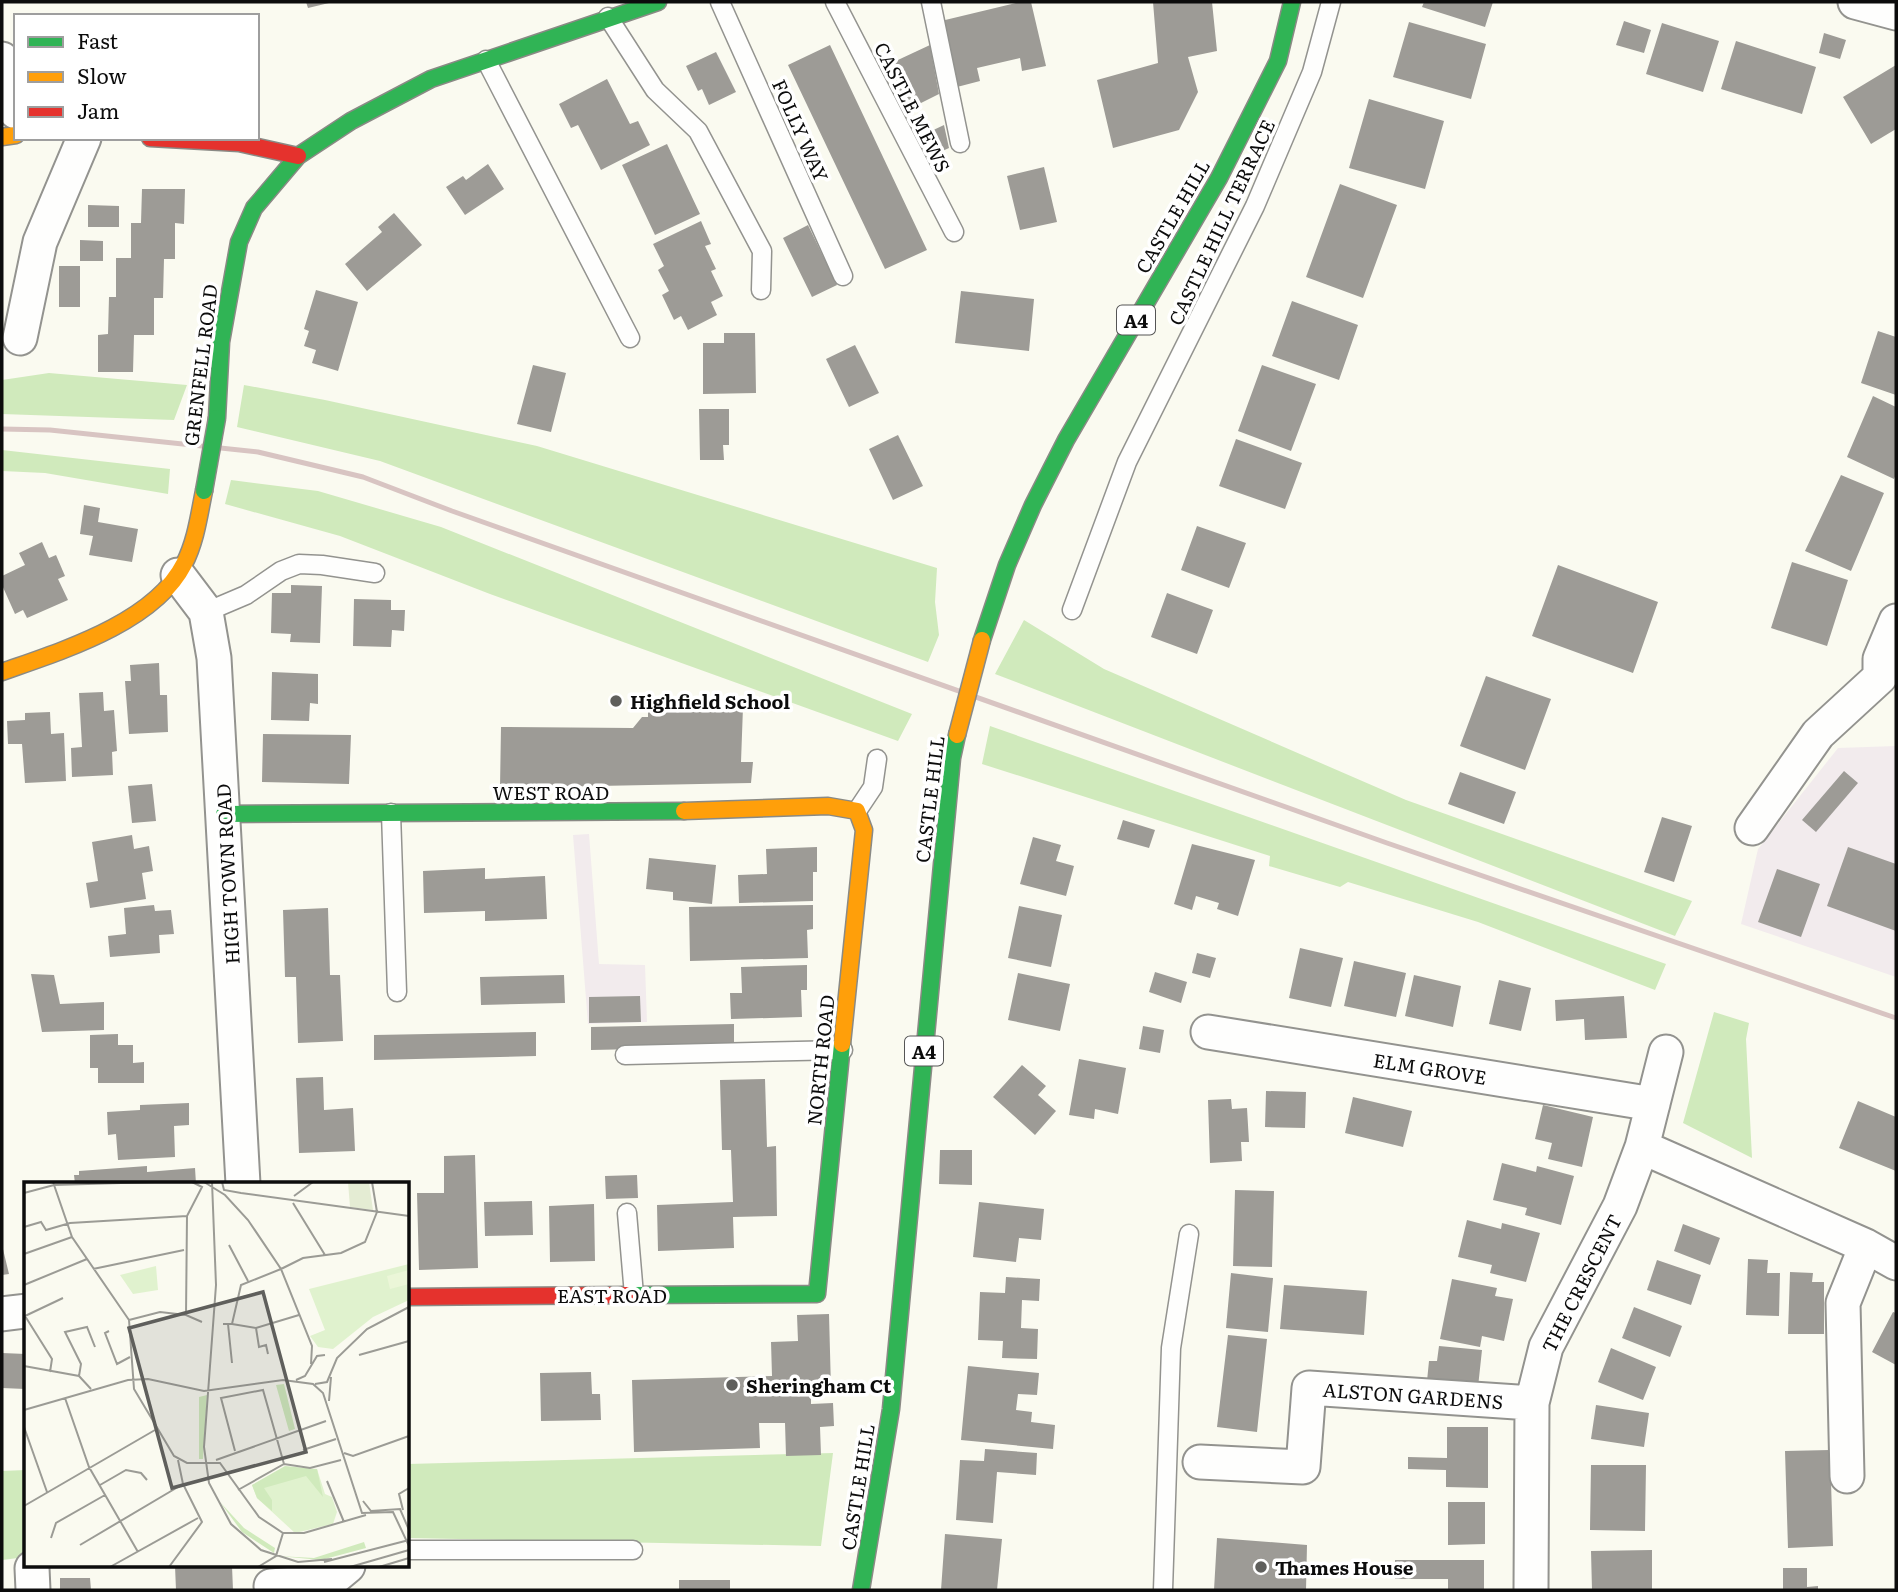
<svg xmlns="http://www.w3.org/2000/svg" width="1898" height="1592" font-family="Literata,serif">
  <style>
    .industrial { fill: #f2ebed }
    .forest { fill: #d0eabc }
    .building { fill: #9d9b96 }
    .lines { fill: none; stroke-linecap: round; stroke-linejoin: round }
    .lane-casing { stroke: #93938f; stroke-width: 21 }
    .street-casing { stroke: #93938f; stroke-width: 37 }
    .fast-casing { stroke: #8a8a85; stroke-width: 19 }
    .slow-casing { stroke: #8a8a85; stroke-width: 19 }
    .jam-casing { stroke: #8a8a85; stroke-width: 19 }
    .lane { stroke: #fefefd; stroke-width: 18 }
    .street { stroke: #fefefd; stroke-width: 33 }
    .fast { stroke: #30b455; stroke-width: 16 }
    .slow { stroke: #ff9f0a; stroke-width: 16 }
    .jam { stroke: #e5322d; stroke-width: 16 }
    .rail { stroke: #d8c4c2; stroke-width: 5 }
    .fast-bridge-casing { stroke: #8a8a85; stroke-width: 19; stroke-linecap: butt }
    .slow-bridge-casing { stroke: #8a8a85; stroke-width: 19; stroke-linecap: butt }
    .fast-bridge { stroke: #30b455; stroke-width: 16 }
    .slow-bridge { stroke: #ff9f0a; stroke-width: 16 }
    .poi-dot { fill: #5f5f5c; stroke: #fff; stroke-width: 2.5 }
    .labels { text-anchor: middle; dominant-baseline: central; stroke-width: 7; stroke-linejoin: round; paint-order: stroke }
    .shield { fill: #fff; stroke: #555; stroke-width: 2 }
    .shield-label { font-size: 18px; font-weight: bold; fill: #0c0c0c }
    .street-label { font-size: 19px; fill: #0c0c0c; stroke: #fff }
    .poi-label { font-size: 19px; font-weight: bold; fill: #0c0c0c; stroke: #fff; text-anchor: start }
    .inset-road { fill: none; stroke: #9b9b95; stroke-width: 2 }
    .view { fill: #5f5f5c; fill-opacity: 0.15; stroke: #5f5f5c; stroke-width: 3.5 }
    .inset-edge { fill: none; stroke: #0c0c0c; stroke-width: 3.5 }
  </style>
  <rect width="100%" height="100%" fill="#fafaf0"/>
  <path class="industrial" d="M1896,746V977L1741,924L1758,849L1838,748Z
    M589,834L599,964L645,965L647,1022L588,1024L573,835Z"/>
  <path class="forest" d="M49,373L187,385L174,420L2,414V380Z
    M244,385L325,400L537,446L937,568L935,602L939,635L928,662L380,461L237,427Z
    M2,450L170,469L168,494L45,473L2,471Z
    M231,480L318,491L441,527L912,714L898,741L490,594L340,536L225,504Z
    M1024,620L1104,669L1406,800L1692,901L1675,936L995,674Z
    M990,726L1666,964L1655,990L1478,922L1348,882L1340,887L1269,866L1270,856L982,764Z
    M1714,1012L1749,1023L1746,1039L1752,1158L1683,1123Z
    M833,1453L821,1546L408,1538V1464Z
    M26,1470V1557L2,1560V1471Z"/>
  <path class="building" d="M306,2H329V3L308,8Z
    M1020,2H1031L1046,66L1022,71L1020,58L977,68L980,81L957,87L941,21Z
    M1153,2H1212L1217,51L1188,57L1198,92L1179,130L1113,148L1097,80L1158,63Z
    M1424,2H1493L1485,27L1422,7Z
    M1624,21L1651,30L1644,53L1616,45Z
    M1409,22L1486,44L1471,99L1393,77Z
    M1662,23L1719,41L1703,92L1646,74Z
    M1824,33L1846,40L1840,59L1819,53Z
    M1736,41L1816,67L1802,114L1721,89Z
    M830,45L927,250L885,269L788,65Z
    M930,45L939,94L907,110L885,66Z
    M716,52L736,92L709,105L702,89L698,91L686,66Z
    M1896,65V129L1871,144L1843,97Z
    M607,79L630,124L638,121L650,145L601,170L578,125L571,128L559,104Z
    M1369,99L1444,121L1425,189L1349,168Z
    M944,125L949,148L938,153L927,133Z
    M667,144L700,214L655,235L622,165Z
    M488,164L504,189L465,215L446,187L463,176L466,180Z
    M1044,167L1057,222L1020,230L1007,176Z
    M1340,184L1397,205L1363,298L1306,277Z
    M142,189H185L184,224L175,223V259H164L163,298H154V335H134L133,372H98V335L108,334L109,297H116V258H131V223H141Z
    M88,205L119,206V227H88Z
    M394,213L422,245L367,291L345,264L382,232L378,227Z
    M701,221L711,244L705,246L716,269L711,271L723,296L711,302L717,315L688,330L681,316L674,320L662,295L669,291L658,270L664,266L653,244Z
    M808,225L837,285L812,297L783,238Z
    M80,240L103,241V261H80Z
    M59,266H80V307H59Z
    M316,290L358,302L338,371L312,363L316,350L304,346L309,331L304,329Z
    M961,291L1034,299L1029,351L955,343Z
    M1292,301L1358,325L1339,380L1272,356Z
    M1878,331L1896,337V395L1861,383Z
    M724,333H755L756,393L703,394V343H724Z
    M855,345L879,393L849,407L826,359Z
    M533,365L566,373L551,432L517,424Z
    M1262,365L1316,384L1291,451L1238,431Z
    M1873,396L1896,407V474L1894,479L1847,457Z
    M699,409H729V445H723L724,460H700Z
    M898,435L923,486L893,500L869,449Z
    M1236,439L1302,463L1285,509L1219,486Z
    M1841,475L1884,493L1851,571L1805,551Z
    M84,505L100,508L98,522L138,529L132,562L89,555L93,536L80,534Z
    M1197,526L1246,543L1229,588L1181,570Z
    M42,542L49,558L56,555L65,576L58,579L68,600L27,618L23,610L15,614L2,585V576L25,565L19,553Z
    M1792,562L1848,580L1827,646L1771,628Z
    M1558,565L1658,602L1633,673L1532,636Z
    M291,585L322,586L320,643L290,642L291,634L271,633L272,593H291Z
    M1167,593L1213,610L1197,654L1151,637Z
    M354,599L391,600V610H405L404,631L392,630L391,647L353,646Z
    M159,663L160,695H167L168,732L129,734L125,681H131L130,665Z
    M272,672L318,674V704L310,703L309,721L271,720Z
    M1486,676L1551,699L1525,770L1460,746Z
    M103,692L104,711L114,710L117,751L112,752L113,775L72,777L71,748L82,747L79,693Z
    M648,704L743,707L741,762H753L751,783L500,788L501,727L633,728L642,717H648Z
    M50,712L51,734L64,733L66,781L25,783L22,744H8L7,721L25,720V713Z
    M263,734L351,735L349,784L262,782Z
    M1844,771L1858,783L1816,832L1802,820Z
    M1460,772L1516,792L1504,824L1448,804Z
    M152,784L156,821L132,823L128,786Z
    M1662,817L1692,826L1674,882L1644,872Z
    M1123,820L1155,830L1149,848L1117,839Z
    M132,835L134,849L149,846L153,871L142,873L146,899L90,908L86,883L98,881L92,842Z
    M1033,837L1061,845L1056,861L1074,866L1066,896L1020,884Z
    M1192,844L1255,860L1238,916L1217,909L1219,903L1196,896L1192,910L1174,904Z
    M817,847V872H813V901L739,903L738,875L767,874L766,849Z
    M1848,847L1896,864V931L1827,906Z
    M649,858L716,865L712,904L673,900V892L646,889Z
    M485,868V879L545,876L547,919L485,921V911L424,913L423,871Z
    M1777,869L1820,884L1801,937L1758,922Z
    M154,905L155,911L171,910L174,934L159,935L160,953L110,957L108,936L126,934L124,908Z
    M813,905V929L807,930L808,958L690,961L689,907Z
    M1019,906L1062,915L1051,967L1008,958Z
    M328,908L330,975H340L343,1041L298,1043L296,977H285L283,910Z
    M1300,948L1343,958L1331,1007L1289,998Z
    M1197,953L1216,958L1210,978L1192,973Z
    M1354,961L1406,973L1396,1017L1344,1006Z
    M807,965V990H801L802,1017L731,1019L730,993H742L741,967Z
    M1155,972L1187,982L1181,1003L1149,992Z
    M1018,973L1070,984L1060,1031L1008,1020Z
    M31,974L54,975L60,1004L104,1002V1030L42,1032Z
    M564,975L565,1003L481,1005L480,977Z
    M1414,975L1461,986L1453,1027L1405,1016Z
    M1499,980L1531,988L1521,1031L1489,1024Z
    M640,996L641,1022L589,1023V997Z
    M1624,996L1627,1038L1585,1040L1584,1019L1556,1021L1555,1000Z
    M734,1024V1047L591,1050V1027Z
    M1143,1026L1164,1030L1160,1053L1139,1049Z
    M536,1032V1056L374,1060V1035Z
    M118,1034V1045H133V1063L144,1062V1083H98V1068H90V1035Z
    M1079,1059L1126,1068L1118,1114L1095,1109L1094,1119L1069,1115Z
    M1022,1065L1046,1086L1038,1095L1056,1111L1035,1135L993,1097Z
    M323,1077L324,1110L353,1108L355,1151L299,1153L296,1078Z
    M765,1079L767,1147L776,1146L777,1216L733,1217L734,1248L658,1251L657,1205L733,1202L731,1150H722L720,1080Z
    M1266,1091L1306,1092L1305,1128L1265,1127Z
    M1353,1097L1412,1111L1403,1147L1345,1133Z
    M1231,1099L1232,1109L1247,1108L1249,1142H1241L1242,1161L1210,1163L1208,1100Z
    M1858,1101L1896,1117V1171L1839,1148Z
    M189,1103V1125L174,1126L175,1157L118,1160L116,1134L108,1135L107,1112L140,1110V1105Z
    M1543,1105L1593,1117L1582,1167L1548,1159L1552,1143L1535,1139Z
    M940,1150H972V1185L939,1184Z
    M475,1155L478,1268L419,1270L417,1193H444V1156Z
    M1502,1163L1536,1172L1537,1166L1574,1176L1561,1225L1525,1215L1527,1208L1493,1200Z
    M147,1166V1172L195,1168L196,1184H75L74,1175H79V1171Z
    M637,1175L638,1198L606,1199L605,1176Z
    M1235,1190L1274,1191L1272,1267L1233,1266Z
    M532,1201L533,1235L485,1236L484,1202Z
    M979,1202L1044,1209L1041,1240L1019,1238L1016,1262L973,1257Z
    M594,1204L595,1261L550,1262L549,1206Z
    M1467,1220L1501,1229L1502,1223L1540,1233L1526,1282L1490,1273L1492,1265L1458,1257Z
    M1683,1224L1720,1238L1710,1265L1674,1251Z
    M2,1245L9,1274L2,1275Z
    M1748,1259L1768,1260L1767,1273H1780L1779,1316L1746,1315Z
    M1657,1260L1701,1275L1691,1305L1647,1290Z
    M1790,1272L1813,1273L1812,1282H1824V1334H1788Z
    M1231,1273L1273,1278L1268,1332L1226,1328Z
    M1006,1277L1040,1279L1039,1301L1022,1300L1021,1328L1038,1329L1037,1359L1002,1358L1003,1341L978,1340L980,1292L1005,1293Z
    M1452,1279L1497,1288L1495,1296L1513,1299L1504,1341L1482,1336L1480,1347L1440,1339Z
    M1284,1285L1367,1291L1364,1335L1280,1329Z
    M1634,1307L1682,1326L1670,1357L1622,1338Z
    M1893,1312L1896,1313V1365L1872,1352Z
    M829,1314L831,1389L811,1390V1404L833,1403L834,1426L820,1427L821,1455L786,1456L785,1423H759L760,1448L634,1452L632,1380L772,1376L771,1342L798,1341L797,1315Z
    M1228,1335L1267,1339L1257,1432L1217,1427Z
    M1439,1346L1482,1350L1478,1387L1427,1381L1429,1361H1437Z
    M1611,1348L1656,1367L1643,1400L1598,1382Z
    M2,1353L26,1354L25,1389L2,1388Z
    M968,1366L1039,1373L1037,1395L1018,1394L1016,1410L1032,1412L1031,1422L1055,1425L1053,1449L961,1440Z
    M591,1372L592,1394H600L601,1420L541,1421L540,1373Z
    M1596,1405L1649,1413L1644,1447L1591,1439Z
    M1447,1427H1488V1488L1446,1487V1470L1408,1469V1457L1447,1458Z
    M985,1449L1037,1453L1036,1475L997,1472L993,1523L956,1520L960,1460L984,1461Z
    M1830,1450L1833,1546L1788,1548L1785,1451Z
    M1591,1465H1646L1645,1531L1590,1530Z
    M1448,1502H1485V1544L1448,1545Z
    M945,1534L1002,1539L997,1590H941Z
    M1217,1538L1307,1545L1306,1590H1214Z
    M1652,1550V1590H1592L1591,1551Z
    M1395,1560H1484V1590H1448V1579H1395Z
    M175,1566H232L233,1590H176Z
    M1783,1568H1807V1587L1818,1586V1590H1783Z
    M60,1578H90L91,1590H60Z
    M679,1580H730V1590H679Z"/>
  <g class="lines">
    <defs>
      <path id="lane" d="M720,2L843,276
        M835,2L954,232
        M931,2L960,143
        M608,17L655,90L698,131L762,251L761,290
        M486,60L630,338
        M1072,610L1127,462L1255,206L1312,72L1331,2
        M206,612L246,595L281,571L299,564L322,565L375,573
        M857,811L873,787L877,759
        M391,813L397,992
        M625,1055L843,1050
        M627,1213L634,1295
        M408,1550H633
        M1163,1590L1171,1348L1189,1234"/>
      <path id="street" d="M1855,2L1896,13
        M2,59L16,112
        M20,338L40,242L84,138
        M178,575L206,612L214,658L243,1184
        M1752,828L1818,734L1880,677V659L1896,621
        M1208,1032L1653,1104
        M1666,1052L1642,1147L1866,1246L1896,1263
        M2,1314L26,1311
        M1200,1462L1303,1467L1309,1388L1532,1403
        M1847,1476L1843,1303L1866,1246
        M32,1568L33,1590
        M271,1586L330,1581L348,1566
        M1531,1590L1532,1403L1546,1347L1620,1206L1642,1147"/>
      <path id="fast" d="M217,418L221,342L239,242L254,208L298,156L351,121L431,79L658,2
        M982,640L1007,565L1033,505L1066,440L1219,178L1278,61L1292,2
        M224,814L684,811
        M631,1295L817,1294L842,1044
        M861,1590L891,1409L952,758L957,735"/>
      <path id="slow" d="M2,137L16,135
        M2,672C61,651 154,623 184,564C196,541 199,515 204,491
        M684,811L828,806L857,811L864,830L842,1044"/>
      <path id="jam" d="M150,138L239,143L298,156
        M408,1297L631,1295"/>
    </defs>
    <use href="#lane" class="lane-casing"/>
    <use href="#street" class="street-casing"/>
    <use href="#fast" class="fast-casing"/>
    <use href="#slow" class="slow-casing"/>
    <use href="#jam" class="jam-casing"/>
    <use href="#lane" class="lane"/>
    <use href="#street" class="street"/>
    <use href="#fast" class="fast"/>
    <use href="#slow" class="slow"/>
    <use href="#jam" class="jam"/>
    <path class="rail" d="M2,429L50,430L258,452L363,477L452,511L1387,843L1896,1018"/>
    <defs>
      <path id="fast-bridge" d="M204,491L217,418"/>
      <path id="slow-bridge" d="M957,735L982,640"/>
    </defs>
    <use href="#fast-bridge" class="fast-bridge-casing"/>
    <use href="#slow-bridge" class="slow-bridge-casing"/>
    <use href="#fast-bridge" class="fast-bridge"/>
    <use href="#slow-bridge" class="slow-bridge"/>
  </g>
  <g class="poi-dot">
    <circle cx="616" cy="701" r="7"/>
    <circle cx="732" cy="1385" r="7"/>
    <circle cx="1261" cy="1567" r="7"/>
  </g>
  <g class="labels">
    <g class="shield">
      <rect x="1117" y="305.5" width="38" height="29" rx="5"/>
      <rect x="905" y="1036.5" width="38" height="29" rx="5"/>
    </g>
    <g class="shield-label">
      <text x="1136" y="320">A4</text>
      <text x="924" y="1051">A4</text>
    </g>
    <g class="street-label">
      <text transform="translate(913 107) rotate(63)">CASTLE MEWS</text>
      <text transform="translate(801 130) rotate(66)">FOLLY WAY</text>
      <text transform="translate(1172 216) rotate(-60)">CASTLE HILL</text>
      <text transform="translate(1221 222) rotate(-65)">CASTLE HILL TERRACE</text>
      <text transform="translate(200 365) rotate(-83)">GRENFELL ROAD</text>
      <text x="551" y="792">WEST ROAD</text>
      <text transform="translate(929 799) rotate(-83)">CASTLE HILL</text>
      <text transform="translate(227 874) rotate(-93)">HIGH TOWN ROAD</text>
      <text transform="translate(820 1060) rotate(-84)">NORTH ROAD</text>
      <text transform="translate(1430 1068) rotate(9)">ELM GROVE</text>
      <text transform="translate(1581 1283) rotate(-63)">THE CRESCENT</text>
      <text x="612" y="1295">EAST ROAD</text>
      <text transform="translate(1413 1395) rotate(4)">ALSTON GARDENS</text>
      <text transform="translate(857 1487) rotate(-81)">CASTLE HILL</text>
    </g>
    <g class="poi-label">
      <text x="630" y="701">Highfield School</text>
      <text x="746" y="1385">Sheringham Ct</text>
      <text x="1275" y="1567">Thames House</text>
    </g>
  </g>
  <g transform="translate(24 1182)">
    <rect width="385" height="385" fill="#fafaf0"/>
    <path d="M385,82V118L349,135L309,167L294,165L286,154L301,148L285,107ZM132,84L134,108L109,112L96,93ZM293,287L301,312L308,315L313,330L309,342L271,351L233,316L228,303Z" fill="#e0f2ce"/>
    <path d="M260,202L271,247L265,249L252,203ZM183,213L179,277H175V215ZM261,284L293,287L299,315L282,294L240,306L248,318V329L233,316L228,303ZM196,320L220,346L251,366L250,371L218,350ZM340,360L342,366L297,378L254,374L290,376Z" fill="#d0eabc"/>
    <path d="M324,0H345L349,28L326,25Z" fill="#e4ecd3"/>
    <path d="M385,88V102L366,107L363,94Z" fill="#ebf6d8"/>
    <path class="inset-road" d="M29,0L48,55L105,138L110,207L150,274L163,281H196L235,335L259,351H280L342,333M180,0L201,13L224,38L257,87L288,164L287,182M188,0L192,103L180,265L185,301L207,342L237,368L274,380L308,377M198,0L200,8L217,11L385,34M0,11L30,3L131,0M270,14L289,0M269,21L301,73M0,45L17,40L22,48L46,41L163,34M205,63L224,99M0,72L48,55M69,87L160,68M257,87L279,76L317,71L341,60L353,30L348,0M0,103L63,77M162,133L163,34L178,5L168,0M105,138L136,130L162,133L178,140M199,142H208L217,103L257,87M204,142L208,181M208,142L232,146L275,133M232,146L235,165L242,163L244,172M85,149L81,151L93,182L106,175M335,173L385,159M0,184L55,194L67,207M26,190L28,177L1,134L39,116M55,194L57,182L41,150L63,145L71,165M272,198L281,194L293,174L301,173M291,202L303,200L313,176L343,147L385,125M41,216L65,285L114,370M305,219L307,195M0,228L104,198L124,197L180,209L259,198L289,202L299,211L338,331L369,330L385,364M0,245L23,310M279,268L312,257M211,269L197,216L239,208L260,282M320,271L329,274L385,254M192,278L302,239M303,299L320,340M76,303L102,288L117,291L123,298M214,308L260,282L286,286L317,278M339,319L347,329L376,327L385,348M0,324L131,248M379,328L375,312L385,306M27,356L32,341L81,313M56,363L159,302M300,380L385,358M86,385L174,336M145,385L178,340L159,302L154,278M234,385L252,374L259,351M326,385L385,368M355,385L385,376"/>
    <path class="view" d="M239,110L282,270L148,306L105,146Z"/>
    <rect width="385" height="385" class="inset-edge"/>
  </g>
  <rect width="1898" height="1592" fill="none" stroke="#0c0c0c" stroke-width="7"/>
  <rect x="14" y="14" width="245" height="126" fill="#ffffff" stroke="#9e9e9e" stroke-width="2"/>
  <rect x="28" y="37" width="35" height="10" fill="#30b455" stroke="#9e9e9e" stroke-width="2"/>
  <text x="77" y="49" font-size="21" fill="#0c0c0c">Fast</text>
  <rect x="28" y="72" width="35" height="10" fill="#ff9f0a" stroke="#9e9e9e" stroke-width="2"/>
  <text x="77" y="84" font-size="21" fill="#0c0c0c">Slow</text>
  <rect x="28" y="107" width="35" height="10" fill="#e5322d" stroke="#9e9e9e" stroke-width="2"/>
  <text x="77" y="119" font-size="21" fill="#0c0c0c">Jam</text>
</svg>
